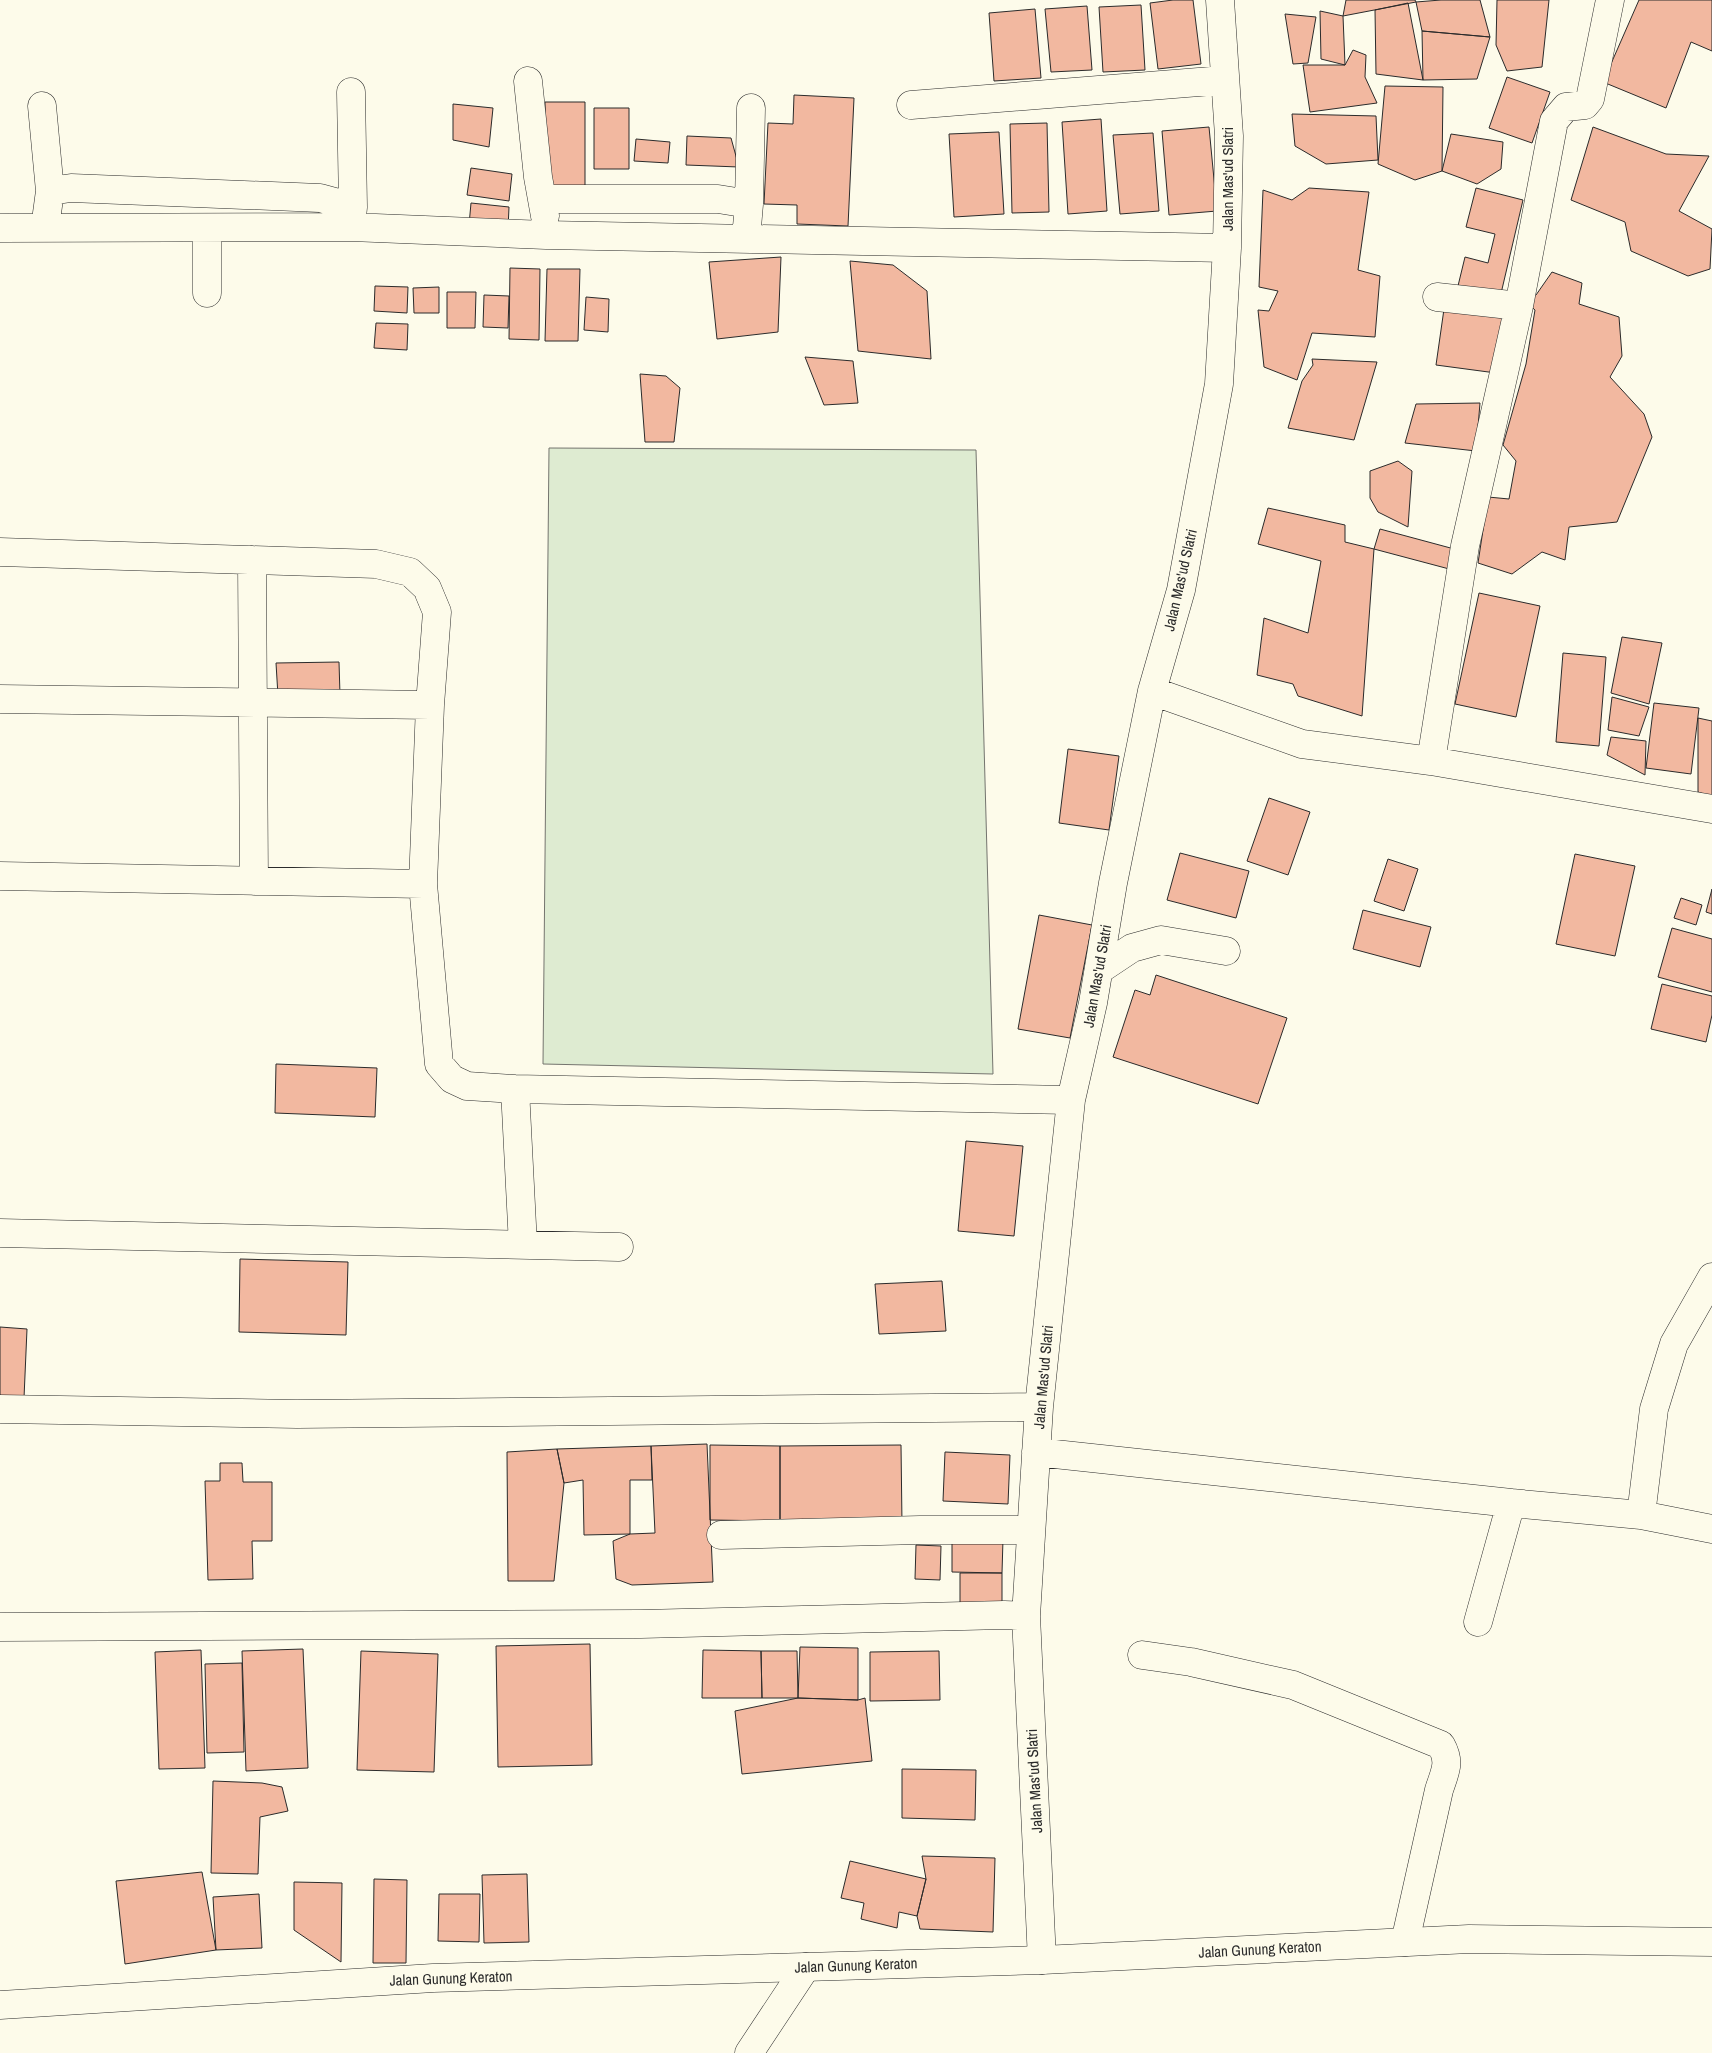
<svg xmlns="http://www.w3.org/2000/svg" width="1712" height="2053" font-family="'Archivo Narrow',sans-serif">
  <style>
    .green { fill: #deebd1; stroke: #74746e }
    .building { fill: #f2b8a0; stroke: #2b2b2b }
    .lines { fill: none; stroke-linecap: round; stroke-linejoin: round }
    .street-casing { stroke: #2b2b2b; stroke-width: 29 }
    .secondary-casing { stroke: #2b2b2b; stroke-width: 29 }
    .street { stroke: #fdfbea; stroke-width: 28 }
    .secondary { stroke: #fdfbea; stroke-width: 28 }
    .labels { text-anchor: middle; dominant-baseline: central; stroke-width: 4; stroke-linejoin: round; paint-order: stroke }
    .street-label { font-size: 15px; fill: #2b2b2b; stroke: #fdfbea }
  </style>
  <rect width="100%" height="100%" fill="#fdfbea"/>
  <path class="green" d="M549,448L976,450L993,1074L543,1064Z"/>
  <path class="building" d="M1173,0H1193L1201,64L1158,69L1150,3Z
    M1346,0H1415L1416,2L1343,16Z
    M1441,0H1480L1490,37L1422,31L1416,2Z
    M1497,0H1549L1542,67L1507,71L1496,45Z
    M1639,0H1712V51L1691,42L1666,108L1603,82Z
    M1408,3L1423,80L1376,74L1375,10Z
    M1141,5L1145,70L1103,72L1099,7Z
    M1087,6L1092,70L1051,72L1045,9Z
    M1035,9L1041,78L994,81L989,13Z
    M1320,11L1343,16L1345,65L1321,59Z
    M1285,14L1316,17L1308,63L1293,64Z
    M1422,31L1490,37L1477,79L1423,80Z
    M1353,50L1366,55L1365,77L1377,103L1310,112L1303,65H1345Z
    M1507,77L1550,92L1532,143L1489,128Z
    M1385,86L1443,87L1442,171L1415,180L1378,164Z
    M794,95L854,98L848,226L797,224V205L764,204L768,123L793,124Z
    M545,102H585V187H546Z
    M453,104L493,108L489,147L453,140Z
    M594,108H629V169H594Z
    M1292,114L1376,116L1378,160L1326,164L1295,146Z
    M1101,119L1107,211L1068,214L1062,122Z
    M1047,123L1049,212L1012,213L1010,124Z
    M1209,127L1217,211L1169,215L1162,131Z
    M1593,127L1666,154L1709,156L1679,211L1712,229L1710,269L1688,276L1631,251L1625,222L1571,200Z
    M999,132L1004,214L954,217L949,134Z
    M1153,133L1159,211L1120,214L1113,135Z
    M1451,134L1503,142L1501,169L1477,184L1442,171Z
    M687,136L731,138L739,167L686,165Z
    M636,139L670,142L668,163L634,161Z
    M471,168L512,174L509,201L467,195Z
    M1309,188L1369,192L1358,270L1380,276L1375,337L1312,333L1297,380L1264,367L1258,310L1269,311L1278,291L1259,287L1263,190L1292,200Z
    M1476,188L1523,200L1499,302L1457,290L1465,257L1488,263L1495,234L1466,227Z
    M471,203L509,207L508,229L469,225Z
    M781,257L778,332L717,339L709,262Z
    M850,261L893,265L927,291L931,359L858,351Z
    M510,268L540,269L539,340L509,339Z
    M547,269H580L578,341H545Z
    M1552,272L1582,283L1579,304L1619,317L1622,356L1610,377L1644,414L1652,437L1617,522L1569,527L1565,560L1542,552L1512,574L1478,563L1488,497L1509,499L1516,461L1503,445L1526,364L1535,310L1525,301L1530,295H1536Z
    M375,286L408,287L407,313L374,311Z
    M439,287V313H414L413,288Z
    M447,292H476L475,328H447Z
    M484,295L509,296L508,328L483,327Z
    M586,297L609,299L608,332L584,330Z
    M1444,309L1503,318L1496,373L1436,365Z
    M376,323L408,324L407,350L374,348Z
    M805,357L853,361L858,403L824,405Z
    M1312,359L1377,362L1354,440L1288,428L1302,381L1313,365Z
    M640,374L666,376L680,388L674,442H645Z
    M1480,403L1476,451L1405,443L1416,404Z
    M1398,461L1412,471L1408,527L1378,512L1370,498V471Z
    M1268,508L1345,525V542L1374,549L1362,716L1298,696L1293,684L1257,675L1264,618L1308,633L1321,561L1258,544Z
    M1380,529L1458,550L1453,570L1374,549Z
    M1479,593L1540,606L1516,717L1455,704Z
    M1622,637L1662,643L1649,704L1611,693Z
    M1563,653L1606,657L1599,746L1556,742Z
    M339,662L340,695L278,696L276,663Z
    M1612,697L1649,707L1639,736L1608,730Z
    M1654,703L1699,708L1691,774L1646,768Z
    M1698,718L1712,721V797L1698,792Z
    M1611,737L1646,741L1645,775L1607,755Z
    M1068,749L1119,756L1109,830L1059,823Z
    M1269,798L1310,812L1288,875L1247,861Z
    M1180,853L1249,871L1236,918L1167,900Z
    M1575,854L1635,866L1615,956L1556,944Z
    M1388,859L1418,869L1404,911L1374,901Z
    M1712,889V914L1706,912Z
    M1681,898L1702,905L1696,925L1674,918Z
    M1363,910L1431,927L1420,967L1353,949Z
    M1039,915L1092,925L1070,1038L1018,1029Z
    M1672,928L1712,939V992L1658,977Z
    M1156,975L1287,1018L1258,1104L1113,1057L1135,990L1150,995Z
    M1662,984L1712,996V1015L1706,1042L1651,1029Z
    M276,1064L377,1068L375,1117L275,1113Z
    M966,1141L1023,1146L1014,1236L958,1231Z
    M240,1259L348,1262L346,1335L239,1332Z
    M942,1281L946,1331L879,1334L875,1284Z
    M0,1327L27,1329L24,1398L0,1396Z
    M707,1444L713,1582L632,1585L616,1579L613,1541L630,1534L655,1533L651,1446Z
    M710,1445L780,1446V1521L710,1520Z
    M901,1445L902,1524L780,1521V1446Z
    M651,1446L652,1480H630V1534L584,1535L583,1480L564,1483L557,1449Z
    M557,1449L564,1483L554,1581H508L507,1452Z
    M945,1452L1010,1455L1008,1504L943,1501Z
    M220,1463H242L243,1482H272V1541H252L253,1579L208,1580L205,1481H220Z
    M952,1539H1003L1002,1573L952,1572Z
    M916,1545L941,1546L940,1580L915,1579Z
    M960,1573H1002V1610L960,1609Z
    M590,1644L592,1765L498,1767L496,1646Z
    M800,1647L858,1648V1700L798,1698Z
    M303,1649L308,1768L246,1771L242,1651Z
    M201,1650L205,1768L159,1769L155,1652Z
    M703,1650L761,1651L762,1698H702Z
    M361,1651L438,1654L434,1772L357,1770Z
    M761,1651H797L798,1698H762Z
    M939,1651L940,1700L870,1701V1652Z
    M242,1663L244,1752L207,1753L205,1664Z
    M798,1698L858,1700L865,1698L872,1761L742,1774L735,1711Z
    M902,1769L976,1770L975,1820L902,1818Z
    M213,1781L262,1783L282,1787L288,1811L260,1817L258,1874L211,1873Z
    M922,1856L995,1858L993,1932L920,1929L917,1916L926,1879Z
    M850,1861L926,1879L917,1916L899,1912L897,1928L861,1919L864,1903L841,1898Z
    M202,1872L216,1950L125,1964L116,1881Z
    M527,1874L529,1942L484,1943L482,1875Z
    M374,1879L407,1880L406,1963H373Z
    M294,1882L342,1883L341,1962L294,1930Z
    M259,1894L262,1948L216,1950L213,1897Z
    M439,1894H480L479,1942L438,1941Z"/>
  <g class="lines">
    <defs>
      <path id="street" d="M528,81L538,177L545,216
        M351,92L353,207
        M911,105L1224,80
        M42,106L50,191
        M543,199H718L749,204L746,239
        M749,204L751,108
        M0,228L351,227L546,235L1227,248
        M45,228L50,191L71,188L320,198L353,207L351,227
        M207,228V293
        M1437,297L1519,306L1554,121L1566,107L1585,105L1590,99L1610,0
        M0,552L376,564L410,572L427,588L437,612L430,705L423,884L439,1064L452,1079L467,1086L515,1089L1071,1100
        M252,560L254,881
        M1152,691L1302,744L1431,761L1712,809
        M0,699L430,705
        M1431,761L1465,546L1519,306
        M0,876L423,884
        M1099,970L1132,948L1161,940L1226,951
        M515,1089L523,1245
        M0,1233L619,1247
        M0,1409L297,1414L1039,1407
        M1036,1452L1511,1503L1478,1622
        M1511,1503L1641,1515L1712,1529
        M1641,1515L1654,1409L1674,1344L1712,1277
        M721,1535L920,1530H1031
        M0,1627L641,1624L1004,1615L1026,1616
        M1142,1655L1191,1662L1293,1685L1441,1745C1451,1763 1445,1771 1439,1790L1405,1942
        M1042,1960L1026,1616L1039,1407L1071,1100L1093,1003L1113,883L1152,691L1181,590L1219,384L1227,248L1229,136L1220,0
        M749,2053L806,1967"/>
      <path id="secondary" d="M0,2005L433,1978L1042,1960L1469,1939L1712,1942"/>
    </defs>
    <use href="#street" class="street-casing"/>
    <use href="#secondary" class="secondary-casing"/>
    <use href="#street" class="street"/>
    <use href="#secondary" class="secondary"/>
  </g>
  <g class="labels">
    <g class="street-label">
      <text transform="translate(1227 179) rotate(-90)">Jalan Mas'ud Slatri</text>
      <text transform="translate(1180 580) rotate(-77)">Jalan Mas'ud Slatri</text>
      <text transform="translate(1097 976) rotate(-80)">Jalan Mas'ud Slatri</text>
      <text transform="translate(1043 1377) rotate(-85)">Jalan Mas'ud Slatri</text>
      <text transform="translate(1034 1781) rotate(-93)">Jalan Mas'ud Slatri</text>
      <text transform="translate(1260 1949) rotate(-3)">Jalan Gunung Keraton</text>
      <text transform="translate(856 1965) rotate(-2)">Jalan Gunung Keraton</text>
      <text transform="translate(451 1978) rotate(-2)">Jalan Gunung Keraton</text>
    </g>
  </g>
</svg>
